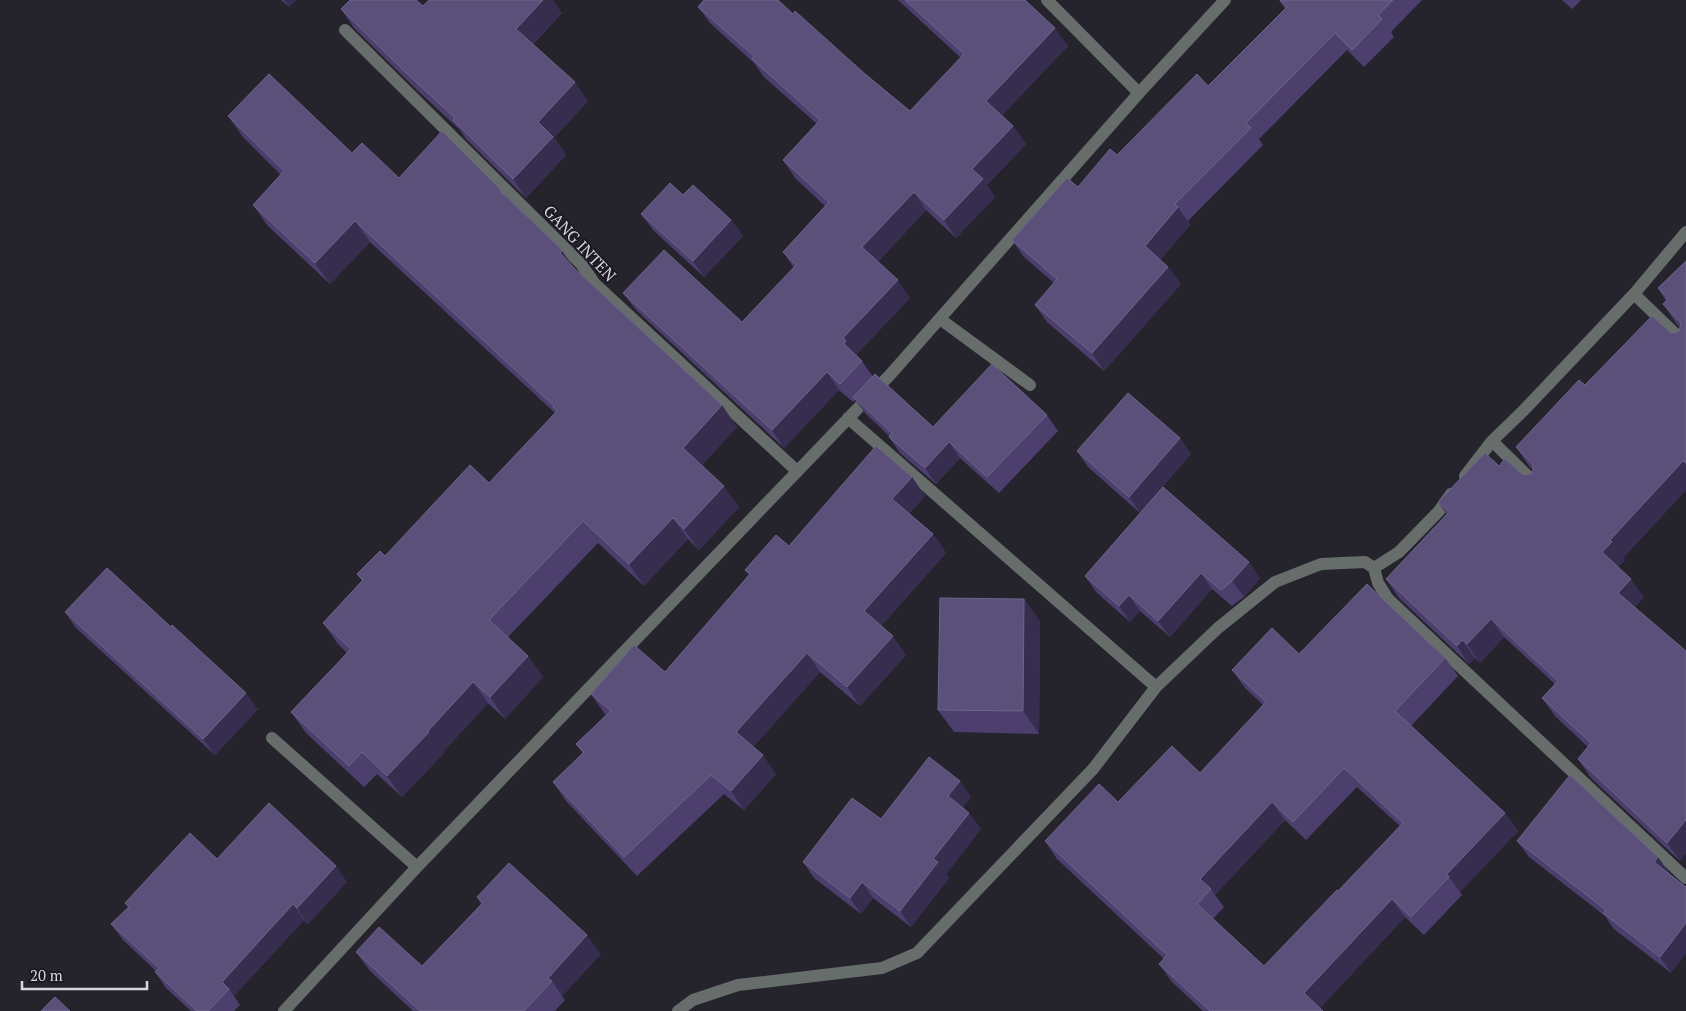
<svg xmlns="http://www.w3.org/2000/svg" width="1686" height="1011" font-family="'PT Serif',serif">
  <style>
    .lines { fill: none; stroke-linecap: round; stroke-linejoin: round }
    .minor { stroke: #666d6b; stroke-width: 12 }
    .wall { fill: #4c3f6e; fill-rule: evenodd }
    .shaded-wall { fill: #362d4f }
    .building { fill: #5b507a; stroke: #6f658a; fill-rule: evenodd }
    .labels { text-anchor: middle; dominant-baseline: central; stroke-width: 4; stroke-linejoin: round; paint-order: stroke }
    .street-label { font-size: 16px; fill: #d9d7de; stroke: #1c1923 }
  </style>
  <rect width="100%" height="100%" fill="#25232c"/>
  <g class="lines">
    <path class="minor" d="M1047,0L1139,93
      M345,30L581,264L595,284L797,471
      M1634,294L1686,344
      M940,319L1030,385
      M848,418L1156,687
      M1492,441L1538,486
      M1465,476L1492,441L1523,411L1634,294L1686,232
      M1374,568L1378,583L1388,599L1686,878
      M272,738L417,867
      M284,1011L417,867L889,376L1139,93L1225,0
      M678,1011L693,1000L738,985L882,968L917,953L1093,769L1156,687L1218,628L1275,582L1321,564L1365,562L1374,568L1399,552L1439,511L1451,494"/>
  </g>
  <path class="wall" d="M281,0H296L289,7Z
    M898,0H1025L1068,46L1002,115L1013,126L1026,144L987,185L995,197L956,238L926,210L878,262L910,298L856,355L862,361L873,377L933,427L1047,415L1058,431L999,493L960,458L936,484L900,453L889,437V436L865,413L855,400L853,402L839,390L784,448L636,310L623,293L742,322L794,268L783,252L825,206L795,178L783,160L817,124L764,77L754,63L711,24L698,7L793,14L910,111L961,58Z
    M1279,0H1422L1391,32L1394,37L1364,67L1347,50L1259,139L1263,145L1188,221L1190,225L1160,260L1168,267L1181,284L1104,371L1047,322L1035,305L1054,283L1024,257L1012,240L1078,187L1117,155L1208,86L1285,9Z
    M1562,0H1581L1572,9Z
    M423,6L562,13L533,44L588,101L554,138L566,155L526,198L466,139L460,130L416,89L354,28L341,9Z
    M228,116L352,153L399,178L506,196L560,248L575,269L737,427L702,465L739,507L699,550L688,539L644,586L598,543L508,637L528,656L543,677L505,719L488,703L443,752L444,753L402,797L377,774L364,787L306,733L291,712L347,653L338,644L323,623L362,581L357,574L489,483L555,413L370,242L330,284L268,226L253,205L281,175L243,137Z
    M683,195L731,220L743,236L704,277L653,230L641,214Z
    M1686,261V490L1623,558L1625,560L1618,567L1644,597L1635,607L1680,861L1591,778L1578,759L1588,747L1555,716L1542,698L1555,684L1504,637L1480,663L1475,658L1469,664L1399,598L1386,579L1447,515L1438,502L1499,466L1523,475L1531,474L1533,470L1529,466L1516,447L1585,385L1671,333H1676L1679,331L1680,327L1676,323L1663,304L1666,301L1658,288Z
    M1180,438L1191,454L1140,513L1088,467L1077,451Z
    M912,477L925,496L909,514L933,534L946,553L881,626L906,655L860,706L820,672L753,747L776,774L744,810L724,794L637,876L566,801L553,782L583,754L576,744L606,715L604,713L591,694L665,672L749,575L745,570Z
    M1163,487L1260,578L1244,597L1232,606L1212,589L1170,637L1140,611L1130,622L1096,592L1085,576Z
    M1024,599L1040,622L1039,734L954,732L938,710Z
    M65,612L258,709L215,755L76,628Z
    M1299,654L1445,658L1458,676L1411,726L1505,813L1518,831L1460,892L1462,895L1424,935L1405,917L1320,1008L1323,1011H1203L1172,982L1159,964L1164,959L1057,859L1045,841L1118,802L1200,773L1263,705L1245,688L1232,670ZM1357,787L1400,826L1338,891L1264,966L1213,919L1224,907L1215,895L1285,820L1306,840Z
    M971,797L963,807L981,829L946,874L949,878L911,927L873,898L861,914L814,878L803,862L881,819Z
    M1517,841L1658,857L1669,873L1671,973L1614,929L1605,916L1529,857Z
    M217,859L347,882L308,924L304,920L234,996L240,1005L234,1011H191L166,988L155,972L156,971L123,940L111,924L128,907L125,903Z
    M477,897L601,954L562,996L565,1000L555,1011H413L370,971L356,952L422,966L481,904Z"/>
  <path class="shaded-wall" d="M284,0H296L289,7Z
    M543,0H553L562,13L529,47L516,29Z
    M1055,28L1068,46L999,119L986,101Z
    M575,82L588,101L554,138L566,155L526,198L513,179L538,122Z
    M1013,126L1026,144L987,185L995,197L956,238L944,220L972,169Z
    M914,192L926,210L875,265L862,247Z
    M1178,207L1190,225L1157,263L1145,246Z
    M731,220L743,236L704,277L693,261Z
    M355,221L370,242L330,284L315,263Z
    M562,251L577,272L560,253Z
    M1168,267L1181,284L1104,371L1092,353Z
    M898,280L910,298L856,355L859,359L844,344L843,338Z
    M827,372L839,390L784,448L772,430Z
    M722,405L737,427L698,469L683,448Z
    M1180,438L1191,454L1140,513L1129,497Z
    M949,442L960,458L936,484L925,468Z
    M1683,461L1686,465V490L1623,558L1625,560L1615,571L1602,552L1610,540Z
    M912,477L925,496L905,518L892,499Z
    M724,486L739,507L699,550L684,529Z
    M673,518L688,539L644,586L629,564Z
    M933,534L946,553L877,630L864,611Z
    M1249,562L1260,578L1244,597L1232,581Z
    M1201,573L1212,589L1170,637L1158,621Z
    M1631,579L1644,597L1631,611L1618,593Z
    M1129,595L1140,611L1130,622L1119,606Z
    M1024,599L1040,622L1039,734L1023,711Z
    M1491,619L1504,637L1480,663L1467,644Z
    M893,636L906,655L860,706L847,687Z
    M1462,640L1475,658L1469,664L1457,646Z
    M807,653L820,672L750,751L736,732Z
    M528,656L543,677L505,719L490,697Z
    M473,682L488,703L443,752L444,753L402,797L387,776L428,731Z
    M246,693L258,709L215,755L203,739Z
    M763,755L776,774L744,810L731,791Z
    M960,781L971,797L959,812L948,796Z
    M1272,802L1285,820L1215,895L1211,889L1200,879Z
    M969,813L981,829L946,874L949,878L911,927L900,911L933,859Z
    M1505,813L1518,831L1460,892L1447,874Z
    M1686,820V854L1680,861L1667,843Z
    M1658,857L1669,873L1665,878L1654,862Z
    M336,866L347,882L308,924L297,908Z
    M862,882L873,898L861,914L850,898Z
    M1392,899L1405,917L1317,1011L1304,993Z
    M293,904L304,920L234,996L229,989L222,982Z
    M1686,923V954L1671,973L1660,957Z
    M587,935L601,954L562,996L552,981L548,978Z"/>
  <path class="building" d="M350,0H416L423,6L429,0H543L516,29L575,82L538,122L553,137L513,179L453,120L455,118L403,70L341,9Z
    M704,0H778L793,14L795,11L865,74L910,111L964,54L905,0H1025L1055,28L986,101L1013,126L972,169L983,179L944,220L914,192L862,247L898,280L843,338L846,341L844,344L862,361L840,384L827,372L772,430L623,293L664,250L742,322L796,265L783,252L829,202L783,160L820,120L752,59L754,56L698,7Z
    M1280,0H1393L1378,15L1382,19L1352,50L1335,33L1246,123L1251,128L1175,204L1178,207L1145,246L1168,267L1092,353L1035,305L1057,279L1012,240L1067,178L1078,187L1110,149L1117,155L1197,74L1208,86L1287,7Z
    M269,74L352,153L362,143L399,178L442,131L501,190L500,191L560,248L562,251L560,253L575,269L722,405L683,448L724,486L684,529L673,518L629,564L583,521L489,620L528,656L490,697L473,682L428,731L429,732L387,776L362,752L349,766L291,712L351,649L323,623L363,580L357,574L380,551L385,556L470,465L489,483L557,411L553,407L554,406L355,221L315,263L253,205L284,171L228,116Z
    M670,183L683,195L693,185L731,220L693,261L641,214Z
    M1686,261V463L1683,461L1610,540L1612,542L1602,552L1631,579L1618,593L1686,651V820L1667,843L1578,759L1591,743L1542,698L1558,681L1491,619L1467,644L1462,640L1457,646L1386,579L1449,512L1438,502L1485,453L1499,466L1505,459L1523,475L1531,474L1533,470V465L1516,447L1579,380L1585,385L1652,316L1671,333H1676L1679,331L1681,323L1663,304L1668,299L1658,288Z
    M992,364L1047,415L987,477L949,442L925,468L889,437L892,433L853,397L875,374L933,427Z
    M1128,393L1180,438L1129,497L1077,451Z
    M876,446L912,477L892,499L933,534L864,611L893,636L847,687L807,653L736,732L763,755L731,791L711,775L624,857L553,782L584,752L576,744L611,711L591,694L634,645L665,672L750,574L745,570L776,535L789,546Z
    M1163,487L1249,562L1232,581L1221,590L1201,573L1158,621L1129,595L1119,606L1085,576Z
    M107,568L171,627L172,625L246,693L203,739L65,612Z
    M1367,584L1445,658L1395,711L1505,813L1447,874L1449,877L1411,917L1392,899L1304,993L1323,1011H1210L1159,964L1167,955L1045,841L1099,784L1118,802L1172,746L1200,773L1266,702L1232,670L1272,628L1299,654ZM1344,768L1403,823L1338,891L1337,890L1264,966L1197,904L1211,889L1200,879L1272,802L1293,822Z
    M940,598L1024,599L1023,711L938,710Z
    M929,757L960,781L948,796L969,813L933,859L938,862L900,911L862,882L850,898L803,862L852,798L881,819Z
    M1570,775L1658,857L1654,862L1686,887V923L1660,957L1603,913L1606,910L1517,841Z
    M269,803L336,866L297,908L293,904L222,982L229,989L208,1011H197L155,972L159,968L111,924L129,907L125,903L190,833L217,859Z
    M509,863L587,935L548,978L552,981L524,1011H420L356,952L379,927L422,966L483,903L477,897Z
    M55,997L70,1011H41Z"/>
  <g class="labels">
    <g class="street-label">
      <text transform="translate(580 243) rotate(47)">GANG INTEN</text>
    </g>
  </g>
  <path d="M22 981v8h125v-8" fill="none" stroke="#d9d7de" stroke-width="2.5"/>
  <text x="30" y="981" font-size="15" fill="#d9d7de" stroke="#1c1923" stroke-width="4" paint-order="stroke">20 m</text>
</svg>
